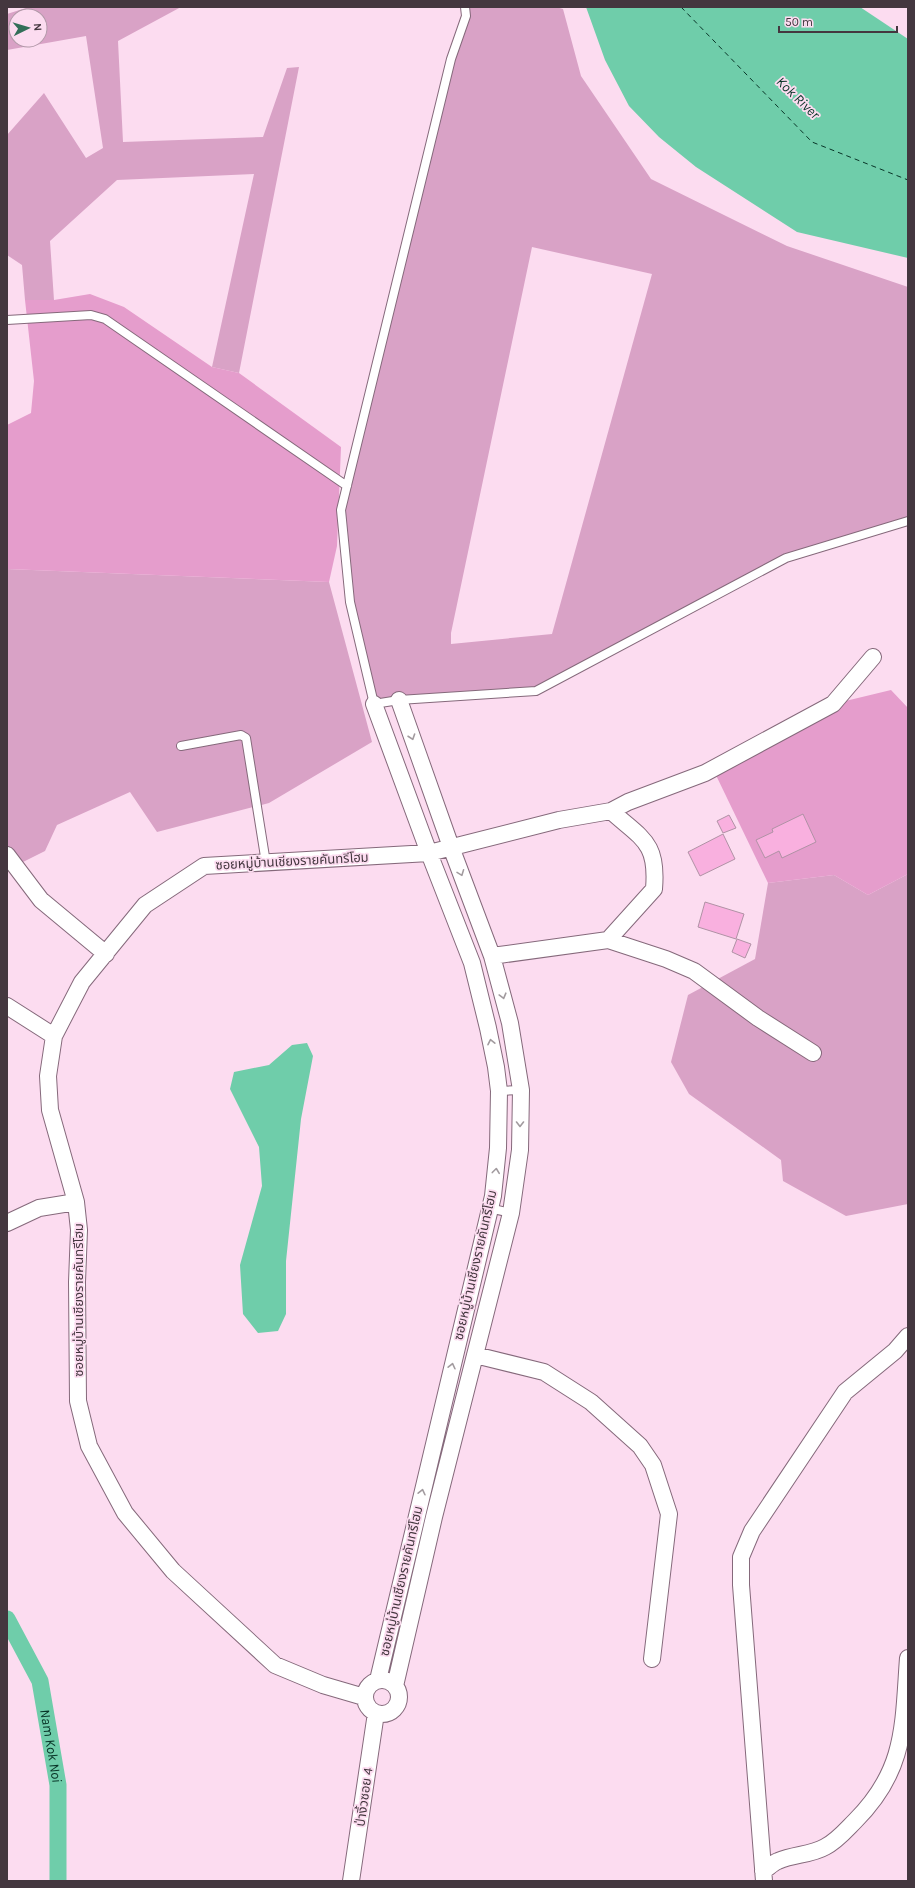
<svg xmlns="http://www.w3.org/2000/svg" width="915" height="1888" font-family="Karla,'Noto Sans Thai',sans-serif">
  <style>
    .green { fill: #d9a2c6; fill-rule: evenodd }
    .forest { fill: #e59dcc }
    .water { fill: #6fcdaa }
    .lines { fill: none; stroke-linecap: round; stroke-linejoin: round }
    .canal { stroke: #6fcdaa; stroke-width: 17 }
    .ferry { stroke: #083427; stroke-width: 1; stroke-dasharray: 5 4; stroke-linecap: butt }
    .building { fill: #f9b0df; stroke: #b092a5 }
    .lane-casing { stroke: #85697b; stroke-width: 10 }
    .street-casing { stroke: #85697b; stroke-width: 18 }
    .lane { stroke: #fff; stroke-width: 8 }
    .street { stroke: #fff; stroke-width: 16 }
    .oneway { stroke: #a29b9f }
    .labels { text-anchor: middle; dominant-baseline: central; stroke-width: 3.5; stroke-linejoin: round; paint-order: stroke }
    .street-label { font-size: 13px; fill: #44373f; stroke: #fcdcf0 }
    .water-label { font-size: 14px; font-style: italic; fill: #083427; stroke: #fcdcf0 }
  </style>
  <rect width="100%" height="100%" fill="#fcdcf0"/>
  <path class="green" d="M29,7H181L118,41L123,142L263,137L287,68L299,67L239,373L212,367L254,174L117,180L50,241L54,300H25L22,265L7,255V135L44,93L86,158L103,148L86,36L7,50V14ZM16,16H40V40H16Z
    M465,7H556L563,9L581,76L651,179L787,246L908,287V521L786,558L536,691L374,704L350,602L341,510ZM532,247L652,274L552,634L451,644V633Z
    M7,569L329,582L372,742L269,803L157,832L130,792L57,825L45,851L7,870Z
    M908,874V1204L846,1216L783,1181L781,1160L689,1094L671,1062L688,995L755,959L768,883L834,875L868,895Z"/>
  <path class="forest" d="M90,294L124,307L212,367L239,373L341,447L337,546L329,582L7,569V425L31,413L34,381L25,300H54Z
    M891,690L908,708V874L868,895L834,875L768,883L713,769L833,704Z"/>
  <path class="water" d="M586,7H860L908,39V258L797,232L696,167L659,137L629,106L605,60Z
    M307,1043L313,1056L301,1119L286,1261V1314L278,1331L258,1333L243,1314L240,1265L262,1186L259,1147L230,1089L234,1072L269,1065L292,1045Z"/>
  <g class="lines">
    <path class="canal" id="s1" d="M7,1619L40,1681L58,1785V1881"/>
    <path class="ferry" d="M681,7L812,142L908,180"/>
  </g>
  <path class="building" d="M803,814L816,842L782,858L779,851L765,858L756,840L773,832L772,829Z
    M729,815L736,828L723,833L717,821Z
    M723,834L735,859L700,876L688,852Z
    M705,902L744,914L736,939L698,927Z
    M737,939L751,944L745,958L732,952Z"/>
  <g class="lines">
    <defs>
      <path id="lane" d="M465,7L466,16L451,59L341,510L350,602L374,704L399,700L536,691L786,558L908,521
        M7,320L91,315L105,319L347,486
        M181,746L241,735L246,738L266,863
        M499,1091L521,1090
        M489,1208L511,1213"/>
      <path id="street" d="M374,704L429,853L472,963L488,1028L496,1067L499,1091L498,1148L493,1196L378,1680
        M7,855L41,900L106,954
        M608,940L666,959L694,971L758,1018L813,1053
        M492,956L608,940L654,889C658,842 642,839 611,811
        M7,1006L54,1036
        M7,1223L39,1208L76,1202
        M475,1355L544,1372L591,1402L640,1446L653,1465L669,1514L652,1659
        M365 1697a17 17 0 1 1 34 0a17 17 0 1 1-34 0Z
        M395,1686L434,1517L511,1213L520,1150L521,1090L510,1023L492,956L451,847L399,700
        M364,1697L323,1685L275,1665L173,1571L125,1513L89,1446L78,1401L77,1282L79,1230L76,1202L50,1110L48,1076L54,1036L82,982L145,905L204,866L429,853L559,820L611,811L628,802L705,773L833,704L873,657
        M763,1871C768,1868 773,1863 778,1861C794,1854 811,1855 825,1847C837,1841 846,1830 855,1821C906,1770 903,1726 908,1658
        M351,1881L376,1713
        M764,1881L741,1585V1557L752,1531L845,1392L895,1351L908,1336"/>
    </defs>
    <use href="#lane" class="lane-casing"/>
    <use href="#street" class="street-casing"/>
    <use href="#lane" class="lane"/>
    <use href="#street" class="street"/>
  </g>
  <defs><path id="oneway-chevron" d="M-2-3.5L2.5 0L-2 3.5" fill="none" stroke-width="1.6" stroke-linecap="round" stroke-linejoin="round"/></defs>
  <g class="oneway">
    <use href="#oneway-chevron" transform="translate(412 737) rotate(71)"/>
    <use href="#oneway-chevron" transform="translate(461 873) rotate(69)"/>
    <use href="#oneway-chevron" transform="translate(503 996) rotate(75)"/>
    <use href="#oneway-chevron" transform="translate(491 1042) rotate(-102)"/>
    <use href="#oneway-chevron" transform="translate(520 1124) rotate(90)"/>
    <use href="#oneway-chevron" transform="translate(496 1171) rotate(-83)"/>
    <use href="#oneway-chevron" transform="translate(452 1366) rotate(-77)"/>
    <use href="#oneway-chevron" transform="translate(422 1492) rotate(-77)"/>
  </g>
  <g class="labels">
    <g class="street-label">
      <text transform="translate(292 861) rotate(-3)">ซอยหมู่บ้านเชียงรายคันทรีโฮม</text>
      <text transform="translate(475 1265) rotate(-77)">ซอยหมู่บ้านเชียงรายคันทรีโฮม</text>
      <text transform="translate(78 1300) rotate(-90)">ซอยหมู่บ้านเชียงรายคันทรีโฮม</text>
      <text transform="translate(401 1581) rotate(-77)">ซอยหมู่บ้านเชียงรายคันทรีโฮม</text>
      <text transform="translate(364 1797) rotate(-82)">ป่างิ้วซอย 4</text>
    </g>
    <g class="water-label">
      <text transform="translate(798 98) rotate(44)">Kok River</text>
      <text stroke="none"><textPath href="#s1" startOffset="136">Nam Kok Noi</textPath></text>
    </g>
  </g>
  <rect width="915" height="1888" fill="none" stroke="#44373f" stroke-width="16"/>
  <g transform="translate(28 28) rotate(85)"><circle r="19" fill="#fcdcf0" stroke="#b29aa9"/>
  <path d="M0-3L7 15L0 10L-7 15Z" fill="#336f59"/>
  <text y="-6" font-size="11" font-weight="bold" text-anchor="middle" fill="#44373f">N</text>
  </g>
  <path d="M779 26v6h118v-6" fill="none" stroke="#44373f" stroke-width="2"/>
  <text x="785" y="26" font-size="12" fill="#44373f" stroke="#fcdcf0" stroke-width="3" paint-order="stroke">50 m</text>
</svg>
